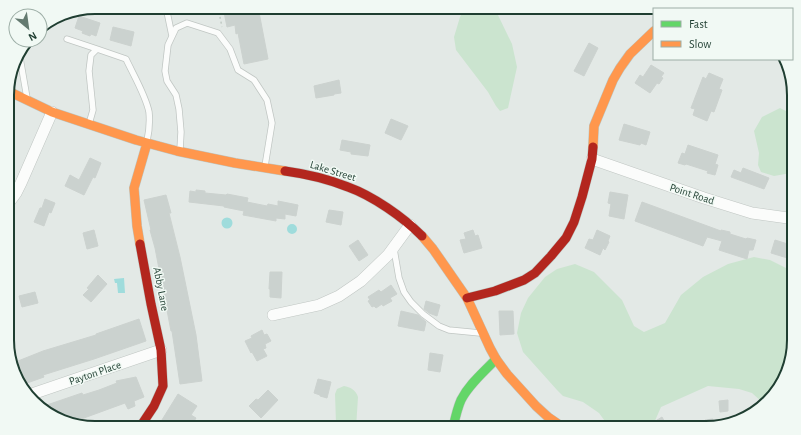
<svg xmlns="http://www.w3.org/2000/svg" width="801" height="435" font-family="'Alegreya Sans',sans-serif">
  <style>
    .green { fill: #cbe4cf }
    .water { fill: #9fdcdc }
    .building { fill: #cbd2cf; stroke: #ccd2cf }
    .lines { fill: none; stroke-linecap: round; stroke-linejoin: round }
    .lane-casing { stroke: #c0c6c3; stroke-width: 7 }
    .street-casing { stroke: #c0c6c3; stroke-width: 12 }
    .fast-casing { stroke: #bcc5c1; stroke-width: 10 }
    .slow-casing { stroke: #bcc5c1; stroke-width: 10 }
    .jam-casing { stroke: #bcc5c1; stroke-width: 10 }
    .path { stroke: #c0cac4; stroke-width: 1.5; stroke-dasharray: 2 3; stroke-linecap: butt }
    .lane { stroke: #fbfcfb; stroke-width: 5.5 }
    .street { stroke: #fbfcfb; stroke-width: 11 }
    .fast { stroke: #63d668; stroke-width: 9 }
    .slow { stroke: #ff974d; stroke-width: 9 }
    .jam { stroke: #b3261e; stroke-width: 9 }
    .labels { text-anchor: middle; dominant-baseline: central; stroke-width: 3; stroke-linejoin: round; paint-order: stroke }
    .street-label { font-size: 11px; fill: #1f3e31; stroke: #f1f9f4 }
    .rim { fill: none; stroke: #1f3e31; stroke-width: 2 }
  </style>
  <rect width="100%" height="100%" fill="#e3e9e6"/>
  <path class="green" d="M465,7H497L496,11L512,44L517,67L508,108L500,111L496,106L488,92L456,50L454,37L460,17Z
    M780,108L794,115V172L791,173L774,176L761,172L758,165L759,153L754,131L762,117Z
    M754,257L770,260L786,268L794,270V345L782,384L763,403L752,393L739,389L708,386L661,407L654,423L648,428H605L607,424L599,413L583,402L563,396L557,390L523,352L517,333L521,313L528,298L545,277L557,269L575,264L594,272L622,300L634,326L644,332L665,323L681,295L703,277L728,264Z
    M344,386C350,387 356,390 358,397L356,428H335L336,423L335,394L337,389Z"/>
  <path class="water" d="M221.5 223a5.5 5.5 0 1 1 11 0a5.5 5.5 0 1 1-11 0Z
    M287 229a5 5 0 1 1 10 0a5 5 0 1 1-10 0Z
    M124,278L125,293H118L117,283H115L114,279Z"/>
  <path class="building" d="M223,7H258L268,59L244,64L238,33L236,34L235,25L227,27Z
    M79,16L100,23L96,36L91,34L90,36L82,33L83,31L75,28Z
    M113,27L134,32L131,46L110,40Z
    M589,43L598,48L584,76L574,71Z
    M651,65L664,73L661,77L663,78L659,84L657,83L650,93L635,83L640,75L643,77Z
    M709,73L723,79L719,89L722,90L714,112L711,111L707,121L693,115L695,109L691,108L703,77L706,79Z
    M339,80L341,93L334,94V95L316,98L314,86Z
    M391,119L408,126L401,140L385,133Z
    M624,124L650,132L646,145L641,143L640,145L619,140Z
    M342,140L370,145L368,156L351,154V152L340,150Z
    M688,145L718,155L715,164L718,165L715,175L707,173L708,171L686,164L685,165L678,163L682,153L685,154Z
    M90,158L101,163L95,178L93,177L84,195L65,186L70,175L79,180Z
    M743,168L769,178L764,189L731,177L734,170L741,173Z
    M196,190L205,191V193L226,195L227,194L248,198L247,202L267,206L268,204L278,206V201L298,205L296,216L285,214V219L276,218V221L243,215L244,211L224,207V206L189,202L190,191L196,192Z
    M610,192L628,195L624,219L609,216L611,204L608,203Z
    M166,195L171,213H169L180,257L196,335L202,381L180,384L172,331H171L155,248L150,230H151L144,200Z
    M45,199L55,203L51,213L49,212L44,226L34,222L40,208H42Z
    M642,202L721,231V230L730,232V234L746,239L747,238L756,240L753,250H749L747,259L719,250L722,241L707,237L703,246L635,221Z
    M329,210L343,212L341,225L326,222Z
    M94,230L98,246L87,249L83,233Z
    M473,230L475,236L478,235L482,248L464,253L460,240L466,239L464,233Z
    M597,230L610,236L608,241L609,242L605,250L603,248L600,255L585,248L589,239L593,240Z
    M358,240L368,255L359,261L349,246Z
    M775,240L794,246V260L771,253Z
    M270,272H282L281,298L270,297V289H269Z
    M98,275L107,284L91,302L83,295L89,289L87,288Z
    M391,285L397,294L390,298L392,301L383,306L382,304L376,308L374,306L372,307L368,301L370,300L368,297L379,290L381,292Z
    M35,292L38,303L22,307L19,296Z
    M426,301L440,305L437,316L429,313L424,309Z
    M401,311L418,315L426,322L424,331L398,326Z
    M499,311H513L514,334L500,335Z
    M139,319L146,341L94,359L43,375L44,377L27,383L18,361L43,351L96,335V334Z
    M262,330L264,335L267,334L271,341L265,344L266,348L263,349L267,356L257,361L252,352L251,353L245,341L252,338L251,336Z
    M430,353L443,355L440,372L428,370Z
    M136,377L144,397L134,401L135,406L128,409L125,403L73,422L51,416L41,407L82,393L83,395L99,390L117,383L116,381Z
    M318,379L331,382L327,398L320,396V395L314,393Z
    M268,390L278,400L261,418L249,406L256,399L258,400Z
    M178,394L197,406L191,415L196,418L190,428H157Z
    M728,400V411L720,412L719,401Z
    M662,417L668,428H657L654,422Z
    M713,419L715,427L706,428L705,420Z"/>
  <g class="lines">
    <defs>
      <path id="lane" d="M166,7L172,36
        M67,39L97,49
        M19,52L27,98
        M89,124L93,110L89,71L91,55L97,49L126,59C133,74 146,96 149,112C150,122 149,132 147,141
        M180,150L181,132L179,109L176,95L167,81L165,71L168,45L176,28L187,23L218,33L230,49L238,70L254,80L267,100L272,123L265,166
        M394,249L399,278L404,292L411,302L423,314L439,326L449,330L480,333"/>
      <path id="street" d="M675,9L677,7
        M592,159L704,198L752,213L788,218H794
        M8,204L16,193L21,183L52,112
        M273,315L319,305L339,296L361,281L388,255L410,225
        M29,395L161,350"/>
      <path id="fast" d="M453,428C455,419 457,409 461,400C469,384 484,372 496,359"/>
      <path id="slow" d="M8,91L52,112L136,140L177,151L235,163L285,171
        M593,147L594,126L613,80L620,68L630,54L654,31
        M422,236L433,249L467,298L490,348L496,359L507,374L536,406L548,417L564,428
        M140,244L137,226L134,188L147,143"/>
      <path id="jam" d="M285,171C307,174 328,179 348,187C373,196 403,217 422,236
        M467,298L495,291L524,280L535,273L551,256L566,238L574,222L582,197L592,159L593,147
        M132,428L142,424L154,406L163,386L161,350L151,304L140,244"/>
    </defs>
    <use href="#lane" class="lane-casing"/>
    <use href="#street" class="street-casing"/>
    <use href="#fast" class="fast-casing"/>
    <use href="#slow" class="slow-casing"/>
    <use href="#jam" class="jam-casing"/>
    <path class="path" d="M218,7L222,27"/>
    <use href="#lane" class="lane"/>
    <use href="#street" class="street"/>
    <use href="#fast" class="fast"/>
    <use href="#slow" class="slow"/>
    <use href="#jam" class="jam"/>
  </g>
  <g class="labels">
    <g class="street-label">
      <text transform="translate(333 171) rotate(17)">Lake Street</text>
      <text transform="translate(692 194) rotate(18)">Point Road</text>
      <text transform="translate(161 289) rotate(79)">Abby Lane</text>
      <text transform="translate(95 373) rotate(-19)">Payton Place</text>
    </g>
  </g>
  <path d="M0 0H801V435H0ZM95 14H706A81 81 0 0 1 787 95V340A81 81 0 0 1 706 421H95A81 81 0 0 1 14 340V95A81 81 0 0 1 95 14Z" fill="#f1f9f4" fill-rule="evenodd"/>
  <path class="rim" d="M95 14H706A81 81 0 0 1 787 95V340A81 81 0 0 1 706 421H95A81 81 0 0 1 14 340V95A81 81 0 0 1 95 14Z"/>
  <rect x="653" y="8" width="140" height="52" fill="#f1f9f4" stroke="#9daea6"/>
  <rect x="661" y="21" width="20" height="6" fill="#63d668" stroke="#9daea6"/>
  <text x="689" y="28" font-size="12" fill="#1f3e31">Fast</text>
  <rect x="661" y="41" width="20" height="6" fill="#ff974d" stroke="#9daea6"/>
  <text x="689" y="48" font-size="12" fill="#1f3e31">Slow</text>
  <g transform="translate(28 28) rotate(151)"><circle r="19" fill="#f1f9f4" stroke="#9daea6"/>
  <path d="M0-3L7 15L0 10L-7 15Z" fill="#647a70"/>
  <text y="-6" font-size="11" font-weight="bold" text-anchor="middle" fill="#1f3e31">N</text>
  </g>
</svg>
